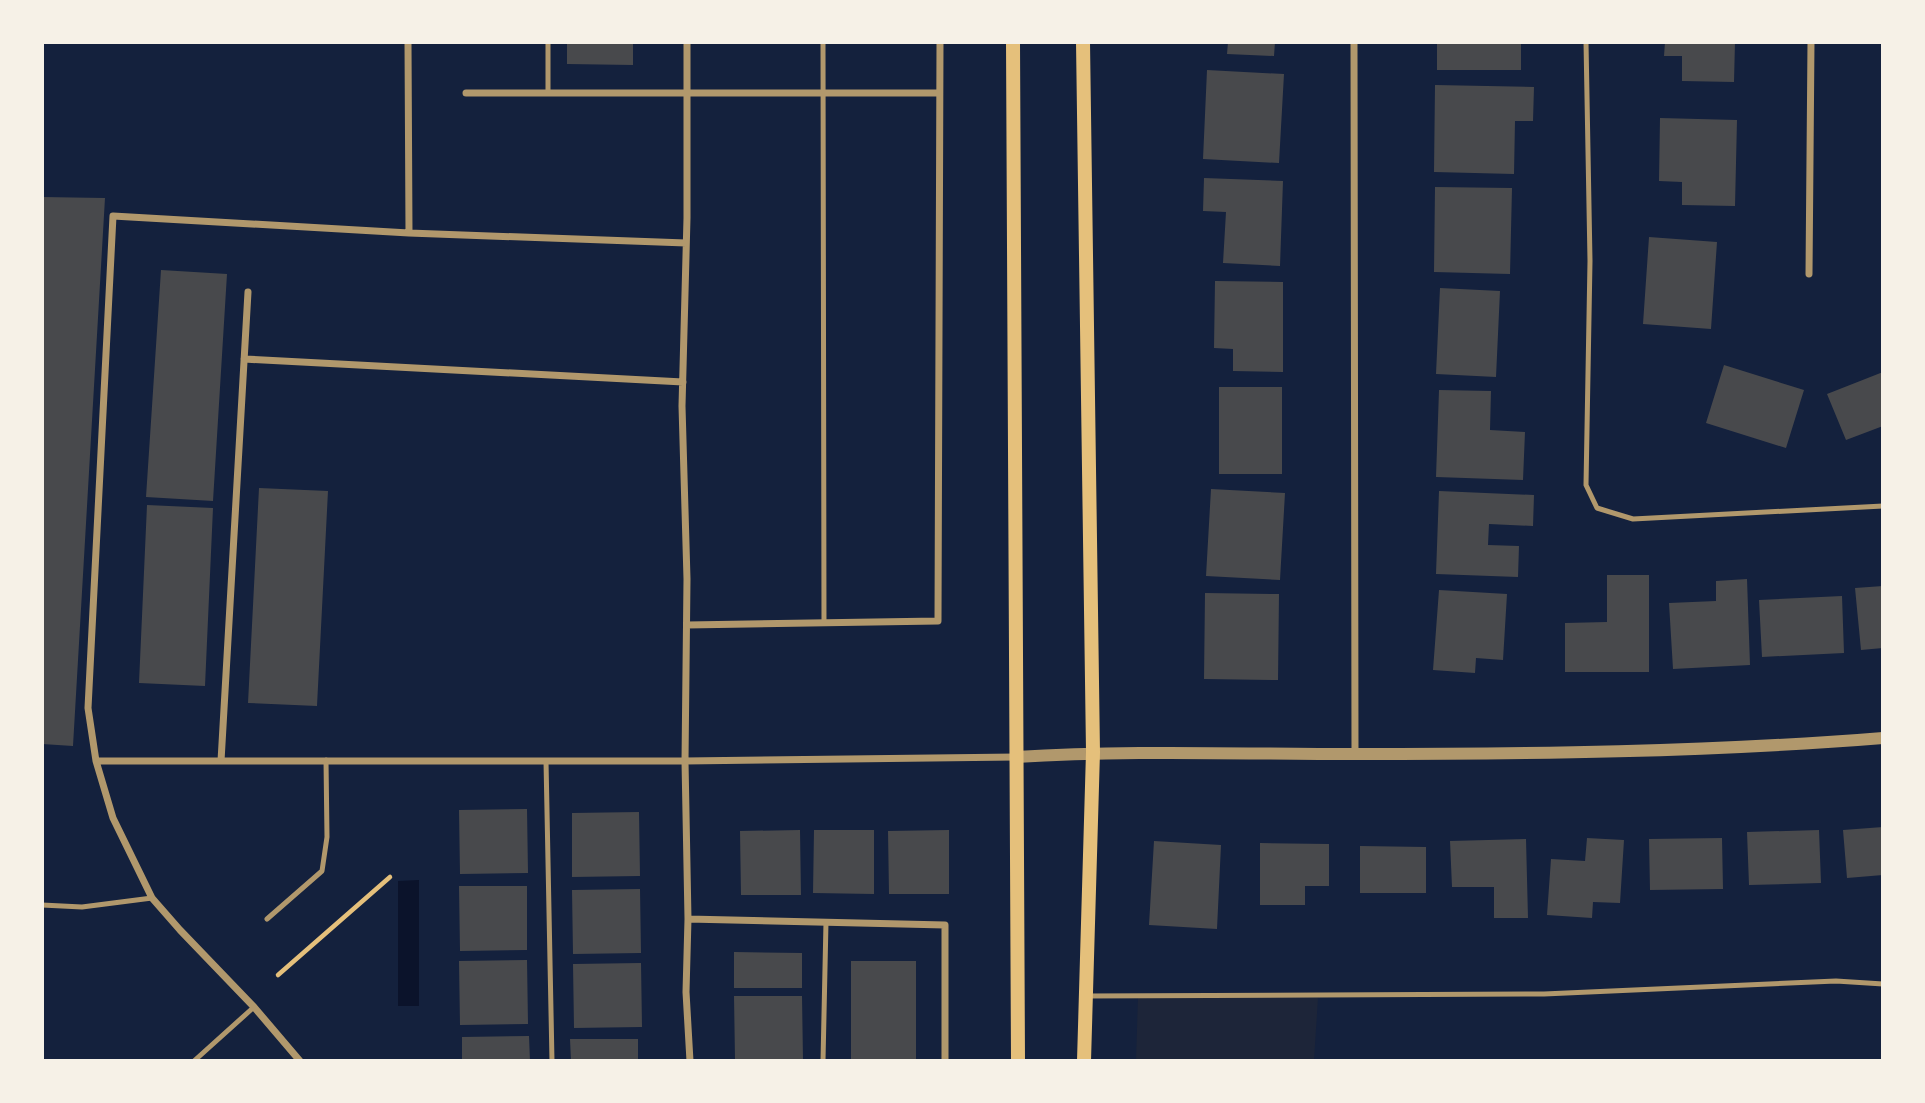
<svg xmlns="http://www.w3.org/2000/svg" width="1925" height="1103" font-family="'Fira Sans',sans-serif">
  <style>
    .green { fill: #1d2539 }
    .water { fill: #0b132b }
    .building { fill: #48494c }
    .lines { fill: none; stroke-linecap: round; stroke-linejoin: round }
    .path { stroke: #e5c07b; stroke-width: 4.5 }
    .service { stroke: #b1986c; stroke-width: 5 }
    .minor { stroke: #b1986c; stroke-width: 7 }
    .tertiary { stroke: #b1986c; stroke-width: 12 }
    .secondary { stroke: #e5c07b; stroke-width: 14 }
  </style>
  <rect width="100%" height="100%" fill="#14213d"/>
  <path class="green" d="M1138,996L1318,998L1314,1061H1136Z"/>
  <path class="water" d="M419,880V1006H398V881Z"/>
  <path class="building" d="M567,42H633V65L567,64Z
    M1228,42H1275L1274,56L1227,54Z
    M1437,42H1521V70H1437Z
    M1665,42H1735L1734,82L1682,81V56H1664Z
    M1207,70L1284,74L1279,163L1203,159Z
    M1435,85L1534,87L1533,121H1515L1514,174L1434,172Z
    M1660,118L1737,120L1735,206L1682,205V182L1659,181Z
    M1204,178L1283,181L1280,266L1223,263L1226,212L1203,211Z
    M1435,187L1512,188L1510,274L1434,272Z
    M42,197L105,198L73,746L42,744Z
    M1649,237L1717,242L1711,329L1643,324Z
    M161,270L227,274L213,501L146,497Z
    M1215,281L1283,282V372L1233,371V349L1214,348Z
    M1440,288L1500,291L1496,377L1436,374Z
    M1724,365L1804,390L1786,448L1706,423Z
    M1883,372V426L1846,440L1827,394Z
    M1219,387H1282V474H1219Z
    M1439,390L1491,391L1490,430L1525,432L1523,480L1436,477Z
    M259,488L328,491L317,706L248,703Z
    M1211,489L1285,493L1280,580L1206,576Z
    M1439,491L1534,495L1533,526L1489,524L1488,545L1519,546L1518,577L1436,574Z
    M147,505L213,508L205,686L139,683Z
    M1607,575H1649V672H1565V623L1607,622Z
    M1747,579L1750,665L1673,669L1669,603L1716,601V581Z
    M1883,586V648L1861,650L1855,588Z
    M1439,590L1507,594L1503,660L1476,658L1475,673L1433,670Z
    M1205,593L1279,594L1278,680L1204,679Z
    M1842,596L1844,653L1762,657L1759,600Z
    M527,809L528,873L460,874L459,810Z
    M639,812L640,876L572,877V813Z
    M1883,827V875L1847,878L1843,830Z
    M800,830L801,895H741L740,831Z
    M814,830H874V894L813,893Z
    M949,830V894H889L888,831Z
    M1819,830L1821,883L1749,885L1747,832Z
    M1587,838L1624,840L1620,903L1593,902L1592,918L1547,915L1551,859L1585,861Z
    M1722,838L1723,889L1650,890L1649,839Z
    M1526,839L1528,918H1494V887H1452L1450,841Z
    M1154,841L1221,845L1217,929L1149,925Z
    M1260,843L1329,844V886H1305V905H1260Z
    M1360,846L1426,847V893H1360Z
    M459,886H527V950L460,951Z
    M640,889L641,953L573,954L572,890Z
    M734,952L802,953V988H734Z
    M527,960L528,1024L460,1025L459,961Z
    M851,961H916V1061H851Z
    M641,963L642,1027L574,1028L573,964Z
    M734,996H802L803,1060H735Z
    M529,1036L530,1061H462V1037Z
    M570,1039H638V1061H571Z"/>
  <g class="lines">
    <path class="path" d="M278,975L390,877"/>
    <path class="service" d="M823,42L824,622
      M1586,42L1590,261L1586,485L1597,508L1633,519L1883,506
      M548,93V42
      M546,761L552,1061
      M42,905L82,907L152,898
      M267,919L322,871L327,837L326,760
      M1086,996L1544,994L1836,981L1883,984
      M194,1061L254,1007
      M823,1061L826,922"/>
    <path class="minor" d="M408,42L409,233
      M687,42V218L682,406L687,579L685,761L688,919L686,992L690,1061
      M1354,42L1355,754
      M466,93H939
      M1809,274L1811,42
      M244,359L683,382
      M687,625L938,621L940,42
      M96,761H685L1016,757
      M221,761L248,292
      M688,919L945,925V1061
      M300,1061L254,1007L180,930L152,898L113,818L96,761L88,708L113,216L409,233L686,243"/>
    <path class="tertiary" d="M1016,757C1128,750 1241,754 1354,754C1530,754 1707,752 1883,738"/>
    <path class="secondary" d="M1013,42L1018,1061
      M1083,42L1093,752L1084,1061"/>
  </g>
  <rect width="1925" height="1103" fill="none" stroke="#f6f1e7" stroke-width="88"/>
</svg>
